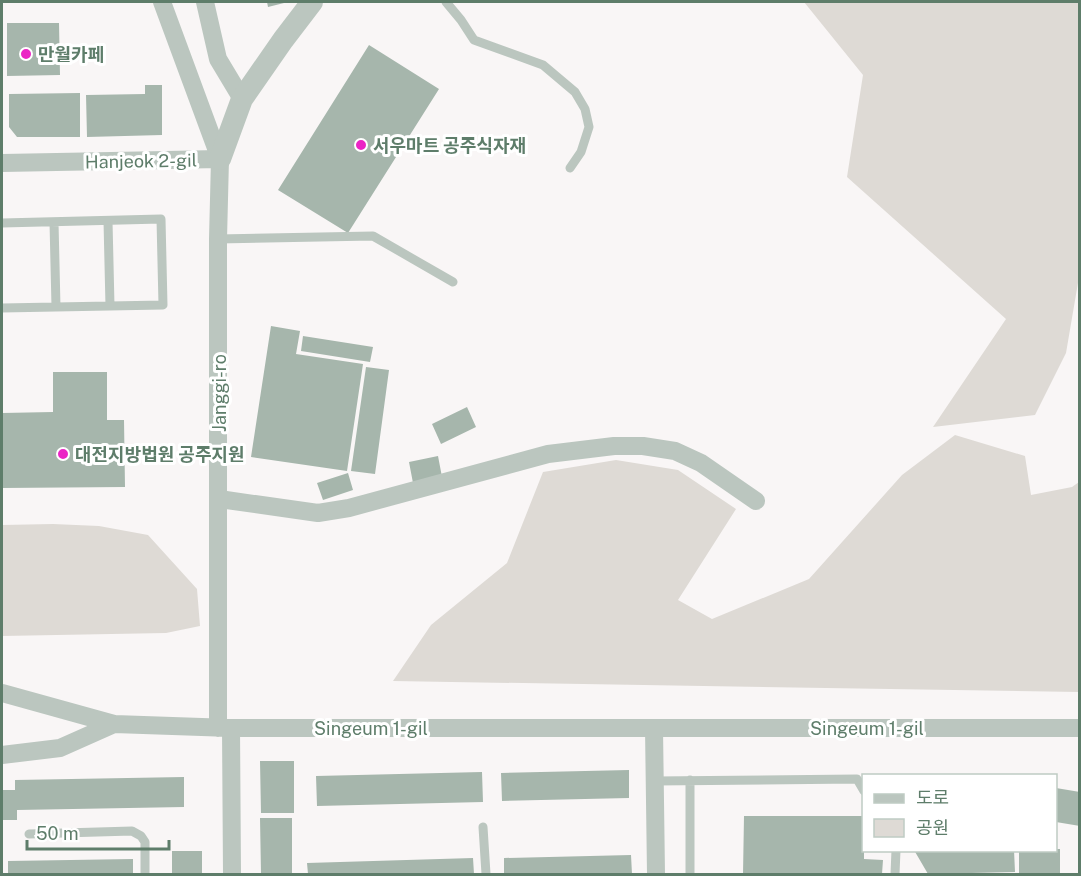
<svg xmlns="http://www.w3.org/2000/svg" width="1081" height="876" font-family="'Public Sans','Noto Sans KR',sans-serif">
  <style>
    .green { fill: #dedad5 }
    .building { fill: #a6b6ac }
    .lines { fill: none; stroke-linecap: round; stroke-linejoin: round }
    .service { stroke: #bbc6bf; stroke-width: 9 }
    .minor { stroke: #bbc6bf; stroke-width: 18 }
    .tertiary { stroke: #bbc6bf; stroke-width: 22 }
    .poi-dot { fill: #eb24c5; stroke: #fff; stroke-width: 2 }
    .labels { text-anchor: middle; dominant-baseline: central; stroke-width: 6; stroke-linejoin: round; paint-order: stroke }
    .poi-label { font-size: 18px; font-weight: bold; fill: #5e7d6a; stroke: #fff; text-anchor: start }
    .street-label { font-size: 18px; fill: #5e7d6a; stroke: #fff }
  </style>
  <rect width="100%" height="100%" fill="#f9f6f6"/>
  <path class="green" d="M804,2H1079V277L1066,353L1035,415L933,427L1006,319L847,177L863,75Z
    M955,435L1025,456L1031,495L1072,487L1079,482V692L393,681L431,625L507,563L543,472L616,460L678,470L736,509L678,600L712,619L809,579L902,475Z
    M53,524L99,526L148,535L197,589L200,626L166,633L2,636V525Z"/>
  <path class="building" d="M267,2H288L268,7Z
    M7,23H59L60,75L7,76Z
    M369,45L439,89L348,233L278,190Z
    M145,85H162V135L87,137L86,95L145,94Z
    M80,93V137H17L9,127V94Z
    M271,326L300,331L296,354L363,364L347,471L251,457Z
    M303,336L373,347L370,362L301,351Z
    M366,367L389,370L375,474L351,471Z
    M53,372H107V420H124L125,487L2,488V413L53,412Z
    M467,407L476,427L441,444L432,424Z
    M438,456L442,477L413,483L409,462Z
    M348,473L353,490L323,500L317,483Z
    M260,761H294V813H261Z
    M629,770V798L502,801L501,773Z
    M482,772L483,802L317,806L316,776Z
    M184,777V807L17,810V820H2V790H15V780Z
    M1056,788L1080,792V826L1056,822Z
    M744,816H864V859L883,860L882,874H743Z
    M260,818H292V874H261Z
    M1056,849H1060V874H1019V850H1056Z
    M914,850H1014L1015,872L928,874Z
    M172,851H202V874H172Z
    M631,855L632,874H504V858Z
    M473,858L474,874H308L307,863Z
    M133,859V874H8V861Z"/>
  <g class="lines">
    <path class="service" d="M446,2L461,20L474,40L543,65L575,92L585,109L589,127L581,152L570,168
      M108,221L110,306
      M54,222L56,307
      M2,223L161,219L163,305L2,308
      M218,239L373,236L453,282
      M655,781L857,779L864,791
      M483,827L486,874
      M29,834L132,831L141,836L145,842V874
      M690,874V780
      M895,874L896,850"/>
    <path class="minor" d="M162,2L220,159L218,239V728
      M205,2L218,59L242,99
      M2,163L220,159
      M219,499L318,513L349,508L548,454L614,446H643L675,451L701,463L756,501
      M2,693L114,724
      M231,728L232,874
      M654,728L656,874
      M2,755L60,748L114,724L231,728H1080"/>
    <path class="tertiary" d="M220,159L242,99L283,40L312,2"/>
  </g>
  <g class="poi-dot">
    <circle cx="26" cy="54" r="6"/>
    <circle cx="361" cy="145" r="6"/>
    <circle cx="63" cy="454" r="6"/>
  </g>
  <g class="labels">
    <g class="poi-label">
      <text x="38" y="54">만월카페</text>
      <text x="373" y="145">서우마트 공주식자재</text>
      <text x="75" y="454">대전지방법원 공주지원</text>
    </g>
    <g class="street-label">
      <text transform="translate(141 161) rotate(-1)">Hanjeok 2-gil</text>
      <text transform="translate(219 393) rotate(-90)">Janggi-ro</text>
      <text x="371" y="728">Singeum 1-gil</text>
      <text x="867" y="728">Singeum 1-gil</text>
    </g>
  </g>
  <rect width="1081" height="876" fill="none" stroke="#5e7d6a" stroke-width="6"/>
  <rect x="862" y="774" width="195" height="78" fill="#ffffff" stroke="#bfcbc3" stroke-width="1.5"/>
  <rect x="874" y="794" width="30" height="9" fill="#bbc6bf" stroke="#bfcbc3" stroke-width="1.5"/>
  <text x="916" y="804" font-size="18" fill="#5e7d6a">도로</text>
  <rect x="874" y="819" width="30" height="18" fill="#dedad5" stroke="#bfcbc3" stroke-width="1.5"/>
  <text x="916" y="834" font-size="18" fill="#5e7d6a">공원</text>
  <path d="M27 840v9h142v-9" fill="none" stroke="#5e7d6a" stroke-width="3"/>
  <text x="36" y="840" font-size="18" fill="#5e7d6a" stroke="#ffffff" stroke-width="4.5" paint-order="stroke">50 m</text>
</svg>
